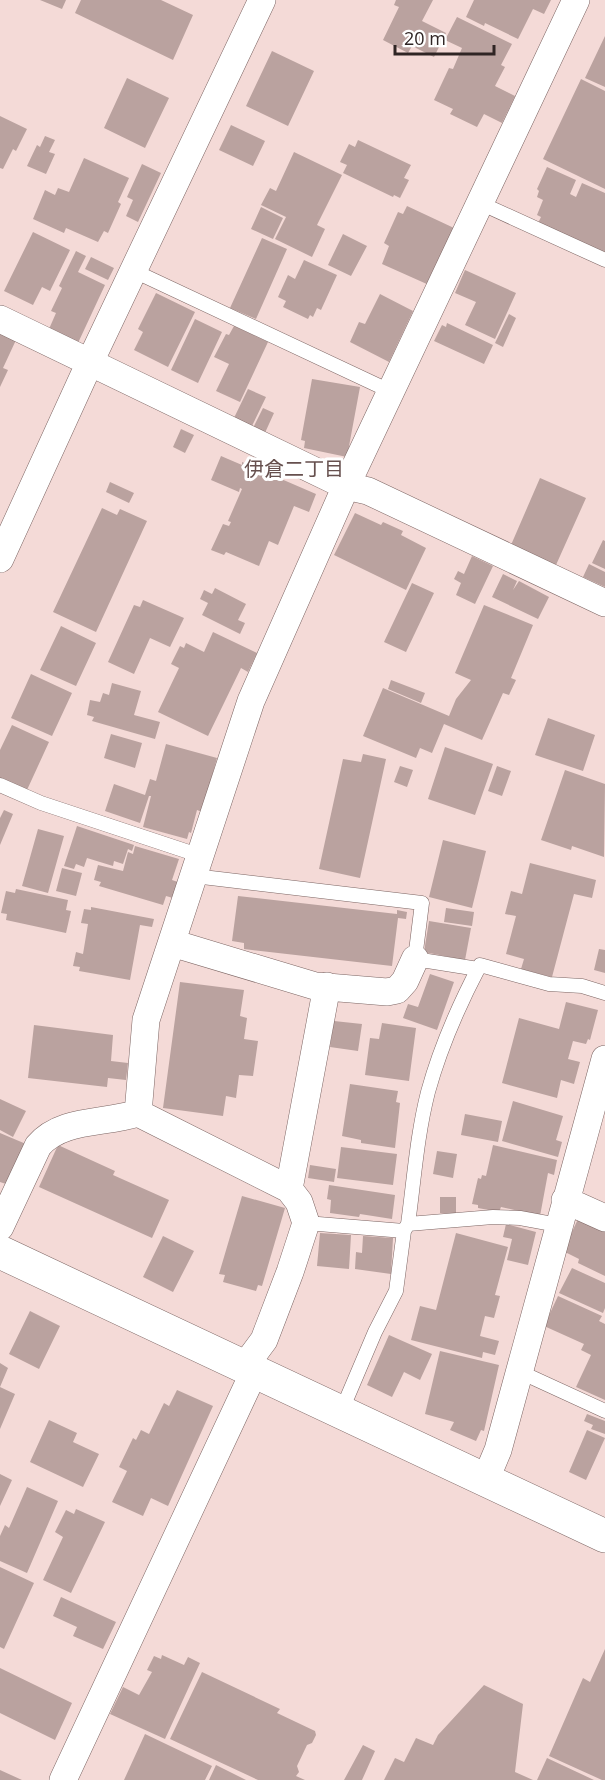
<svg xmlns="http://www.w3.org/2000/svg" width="605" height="1780" font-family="'Open Sans','Noto Sans JP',sans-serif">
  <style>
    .building { fill: #baa29f }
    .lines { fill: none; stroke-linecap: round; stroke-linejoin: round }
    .service-casing { stroke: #7c6563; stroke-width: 15 }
    .minor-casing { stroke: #7c6563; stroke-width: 28 }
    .tertiary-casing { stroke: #7c6563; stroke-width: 34 }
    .service { stroke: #fff; stroke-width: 14 }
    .minor { stroke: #fff; stroke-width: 27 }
    .tertiary { stroke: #fff; stroke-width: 33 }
    .labels { text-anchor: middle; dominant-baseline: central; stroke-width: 6; stroke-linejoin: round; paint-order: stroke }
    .neighbourhood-label { font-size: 20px; fill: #66504e; stroke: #fff }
  </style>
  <rect width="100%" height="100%" fill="#f4dad7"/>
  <path class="building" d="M40,0H66L62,9Z
    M81,0H161L193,15L173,60L75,13Z
    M396,0H433L422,21L446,33L434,57L412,46L408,53L383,40L399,7L394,5Z
    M474,0H551L544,14L533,9L518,39L485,23L484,26L466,17Z
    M457,17L512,44L501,65L505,67L495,86L515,96L502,123L484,114L477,127L450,114L453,109L434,100L449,68L453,69L462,48L445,40Z
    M605,36V87L585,78Z
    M272,51L314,71L288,126L246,106Z
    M127,78L169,98L145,148L104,128Z
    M581,79L605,91V189L543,159Z
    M0,116L27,129L16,151L13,149L3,169L0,168Z
    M231,125L265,141L253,166L219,150Z
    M45,136L55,140L49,152L55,154L46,174L27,166L37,145L40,147Z
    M358,140L411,165L404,178L409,180L400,198L394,195L393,197L343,173L347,165L340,162L349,144L355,147Z
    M294,152L342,175L317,225L325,229L312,257L275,239L286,217L261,205L270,188L276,191Z
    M84,158L129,178L118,202L121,204L108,233L104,231L98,242L66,228L64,233L33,219L45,190L55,195L58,188L69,192Z
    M142,164L161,173L138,222L126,216L133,200L127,197Z
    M547,167L576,180L570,194L576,197L582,183L605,193V254L538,223L541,217L537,215L543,200L537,197L539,191L537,189Z
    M407,206L454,228L429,285L382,264L389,246L384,243L398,212L403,214Z
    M261,207L283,218L273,239L251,229Z
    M33,232L70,250L50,291L42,287L33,305L4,291Z
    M343,234L367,246L351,276L328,265Z
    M262,238L287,249L256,319L230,308Z
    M76,251L86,256L78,272L105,285L78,343L49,329L56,313L51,311L62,288L59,286Z
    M91,257L114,268L108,280L85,269Z
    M304,260L337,275L321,310L317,308L313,317L310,315L308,319L283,307L286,301L278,297L288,275L295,279Z
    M465,270L516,293L495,339L465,325L476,302L455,293Z
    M156,293L195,312L168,367L134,350L143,332L138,329Z
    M380,294L413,311L389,362L350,342L359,322L365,324Z
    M509,314L516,318L503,347L495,343Z
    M195,319L222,332L198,383L171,370Z
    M447,323L493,345L484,364L434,341L442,325L446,327Z
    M234,326L268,342L240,402L216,391L229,364L214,357L226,334L229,335Z
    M0,333L16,340L3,368L8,370L0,387Z
    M312,379L360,387L347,457L304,448L305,441L301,440Z
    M248,389L266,397L251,428L233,420Z
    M263,408L274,413L264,435L252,430Z
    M181,429L194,435L185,453L173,447Z
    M221,456L242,465V462L316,494L309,512L294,506L278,545L269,541L259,566L226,552L224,555L211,550L223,524L229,526L231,522L228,521L242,489L240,488L239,492L211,480Z
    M540,478L586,498L556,565L511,545Z
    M110,482L134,493L129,503L106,492Z
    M102,508L117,515L120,509L147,521L96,632L53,612Z
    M355,513L381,525L383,522L403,531L401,535L426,548L406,590L334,555Z
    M603,540L605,541V569L592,563Z
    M472,556L493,566L475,604L456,595L461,583L454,579L458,571L464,574Z
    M589,564L605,572V587L583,577Z
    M503,574L517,581L513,590L519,581L549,597L538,619L492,597Z
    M412,583L434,593L406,652L384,642Z
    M215,588L246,604L238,620L245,623L240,634L202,615L208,603L200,599L204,590L212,594Z
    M143,600L184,618L170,647L150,638L134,674L108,662L134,605L140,607Z
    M484,605L533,625L511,678L516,680L509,695L503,693L482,740L444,724L432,753L420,748L416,758L363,736L383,688L449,716L456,699L471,680L455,673Z
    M61,626L96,643L76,686L40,670Z
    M213,632L257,653L248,672L241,668L208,736L158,712L179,668L171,664L180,646L184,648L186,643L204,652Z
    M31,674L72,693L52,736L11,718Z
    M391,680L425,693L421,703L388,689Z
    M112,683L141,691L134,715L160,722L155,739L92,721L94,717L87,715L90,700L100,702L103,693L109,695Z
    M548,718L595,735L583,771L535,755Z
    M12,725L49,742L27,790L0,778V750Z
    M111,734L142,743L135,768L104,758Z
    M166,744L217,758L202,812L197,810L191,833L189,832L187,839L143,827L151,796H149L140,823L105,811L114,784L145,795L150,779L156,781Z
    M445,747L493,764L475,815L428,799Z
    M363,754L386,759L360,878L319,869L343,759L361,762Z
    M400,766L413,770L407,787L394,782Z
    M497,766L511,771L502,796L488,791Z
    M565,770L605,784L604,857L572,846L571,850L541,840Z
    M4,810L13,814L0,845V818Z
    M77,826L134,845L132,851L128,849L123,864L114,861L113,866L87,858L84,867L76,864L74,869L64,866Z
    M38,829L64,836L48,893L22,886Z
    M443,840L486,851L472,908L429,897Z
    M135,846L179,859L172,880L178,882L173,898L166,896L163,905L99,886L101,882L94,880L98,865L123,871L128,852L133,854Z
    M530,863L596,880L592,898L574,894L552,977L521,969L524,959L506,954L516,916L505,914L511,891L522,894Z
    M62,868L82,873L76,896L56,891Z
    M16,889L68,900L66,910L71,911L66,933L6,920L7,914L1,913L6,891L15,893Z
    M238,896L397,914V910L407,912L406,919L398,918L392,966L244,949V943L232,941Z
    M91,907L154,919L152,927L140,925L130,980L79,971L80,967L73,966L76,952L83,954L88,924L81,923L84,909L91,910Z
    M446,908L474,912L472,926L444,922Z
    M429,921L471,928L465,960L424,952Z
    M599,949L605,950V973L594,970Z
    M430,974L454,982L437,1030L403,1018L408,1004L418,1007Z
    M180,982L244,990L240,1016L247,1018L244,1039L258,1041L253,1076L239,1075L236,1098L226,1096L223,1116L163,1108Z
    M566,1002L598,1010L590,1040L588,1039L586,1044L573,1041L568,1059L580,1062L574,1084L561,1080L557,1098L502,1083L519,1018L559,1029Z
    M334,1021L362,1024L358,1051L330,1047Z
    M382,1023L416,1028L409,1081L365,1075L370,1038L379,1039Z
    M34,1025L113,1035L111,1061L128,1063L126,1080L108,1078L107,1087L28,1078Z
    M350,1084L398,1091L396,1102L400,1103L395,1148L361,1143V1140L342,1136Z
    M0,1099L26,1111L13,1137L0,1130Z
    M513,1101L563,1116L556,1140L562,1142L558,1157L502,1141Z
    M465,1114L502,1121L498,1142L461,1135Z
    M0,1133L26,1144L10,1182L7,1181L6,1184L0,1182Z
    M58,1145L115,1171L113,1175L169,1200L152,1238L39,1187Z
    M493,1145L557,1160L554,1175L548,1173L540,1216L501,1207L499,1212L478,1208V1205L472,1204L478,1178L481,1179L482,1175L486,1176Z
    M341,1147L397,1154L393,1185L337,1178Z
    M437,1151L457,1154L453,1178L433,1174Z
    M310,1165L336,1169L334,1182L308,1178Z
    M329,1185L395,1195L392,1219L360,1214L359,1217L330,1213L331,1200L327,1199Z
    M242,1196L285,1208L262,1286L258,1285L256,1291L223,1282L225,1275L219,1274Z
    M440,1197H456V1214L440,1213Z
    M578,1219L605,1231V1276L578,1263L579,1259L563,1251Z
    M506,1224L536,1232L528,1265L507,1260L512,1239L503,1237Z
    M320,1233L351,1235L349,1269L317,1266Z
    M456,1233L508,1247L495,1295L500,1296L494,1318L485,1316L480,1336L499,1341L495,1355L483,1352L482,1358L411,1340L420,1306L436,1310Z
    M163,1236L194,1251L173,1292L143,1277Z
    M363,1236L393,1238L391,1274L355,1269L356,1252L362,1253Z
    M572,1268L605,1283V1308L603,1313L559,1293Z
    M558,1296L602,1316L599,1321L605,1324V1400L576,1387L591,1355L581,1350L584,1344L544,1326Z
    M30,1311L60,1326L39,1369L9,1354Z
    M389,1335L432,1354L420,1380L404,1372L392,1397L367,1385Z
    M440,1351L499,1365L484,1431L481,1430L476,1441L450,1430L454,1422L425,1414Z
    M0,1363L8,1368L0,1387L15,1394L0,1429Z
    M177,1390L213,1406L168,1506L151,1498L143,1516L112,1502L127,1471L119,1467L133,1438L136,1440L141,1430L149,1434L164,1403L169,1406Z
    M587,1414L605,1421V1434L591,1429L593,1425L584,1421Z
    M49,1420L77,1433L73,1442L99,1454L83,1487L30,1462Z
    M587,1430L605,1438L586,1480L569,1472Z
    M0,1474L12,1480L0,1506Z
    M27,1487L58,1501L27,1573L0,1561V1536L5,1525L9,1528Z
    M76,1509L105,1522L71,1593L43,1580L63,1537L55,1532L66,1510L74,1514Z
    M0,1567L34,1583L4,1649L0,1647Z
    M61,1597L116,1622L103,1649L73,1636L77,1627L53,1616Z
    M605,1649V1780H602L549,1756L583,1678L590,1682Z
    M162,1655L184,1665L188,1657L200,1663L165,1739L110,1714L123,1687L139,1695L152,1672L147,1670L154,1656L161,1659Z
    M0,1668L72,1703L55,1740L0,1713Z
    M202,1672L280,1709L277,1713L315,1731L316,1735L312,1743L307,1745L297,1766L299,1772L296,1776L305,1780H258L170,1739Z
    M484,1685L523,1704L515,1772L533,1780H384L395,1758L404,1762L416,1738L433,1745L438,1735Z
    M145,1734L212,1766L205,1780H124Z
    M363,1745L375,1751L362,1780H344Z
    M547,1758L594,1780H537Z
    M216,1765L246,1780H209Z
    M0,1770L22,1780H0Z"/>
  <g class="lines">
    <defs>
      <path id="service" d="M480,203L605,260
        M134,271L392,392
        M0,785L41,803L201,856
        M194,876L422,903L415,959L478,969
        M306,1223L404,1231
        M408,1224L493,1217L520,1218L558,1225
        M518,1371L605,1411
        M341,1412L375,1332L396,1291L404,1231L408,1224C414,1180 417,1135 428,1092C440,1048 459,1005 480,965L549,984L582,986L605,993"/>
      <path id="minor" d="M0,319L346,486L368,491L605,603
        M0,559L90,362L262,0
        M172,943L315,986L387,992L397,990L405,981L415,959
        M289,1189L327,986
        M565,1200L605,1218
        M0,1227L38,1146C61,1118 105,1124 138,1113
        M244,1367L264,1340L290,1272L306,1223L299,1202L289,1189L138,1113L146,1020L251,701L346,486L576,0
        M485,1481L498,1450L605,1059
        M63,1780L254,1372"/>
      <path id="tertiary" d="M0,1252L605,1536"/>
    </defs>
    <use href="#service" class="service-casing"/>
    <use href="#minor" class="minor-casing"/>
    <use href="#tertiary" class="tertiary-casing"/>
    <use href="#service" class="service"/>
    <use href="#minor" class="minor"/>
    <use href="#tertiary" class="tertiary"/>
  </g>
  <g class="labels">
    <g class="neighbourhood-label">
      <text x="294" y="468">伊倉二丁目</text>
    </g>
  </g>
  <path d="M395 45v9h99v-9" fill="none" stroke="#2f2524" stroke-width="3"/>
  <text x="404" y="45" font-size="18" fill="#2f2524" stroke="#ffffff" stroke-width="4.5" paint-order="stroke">20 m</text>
</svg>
